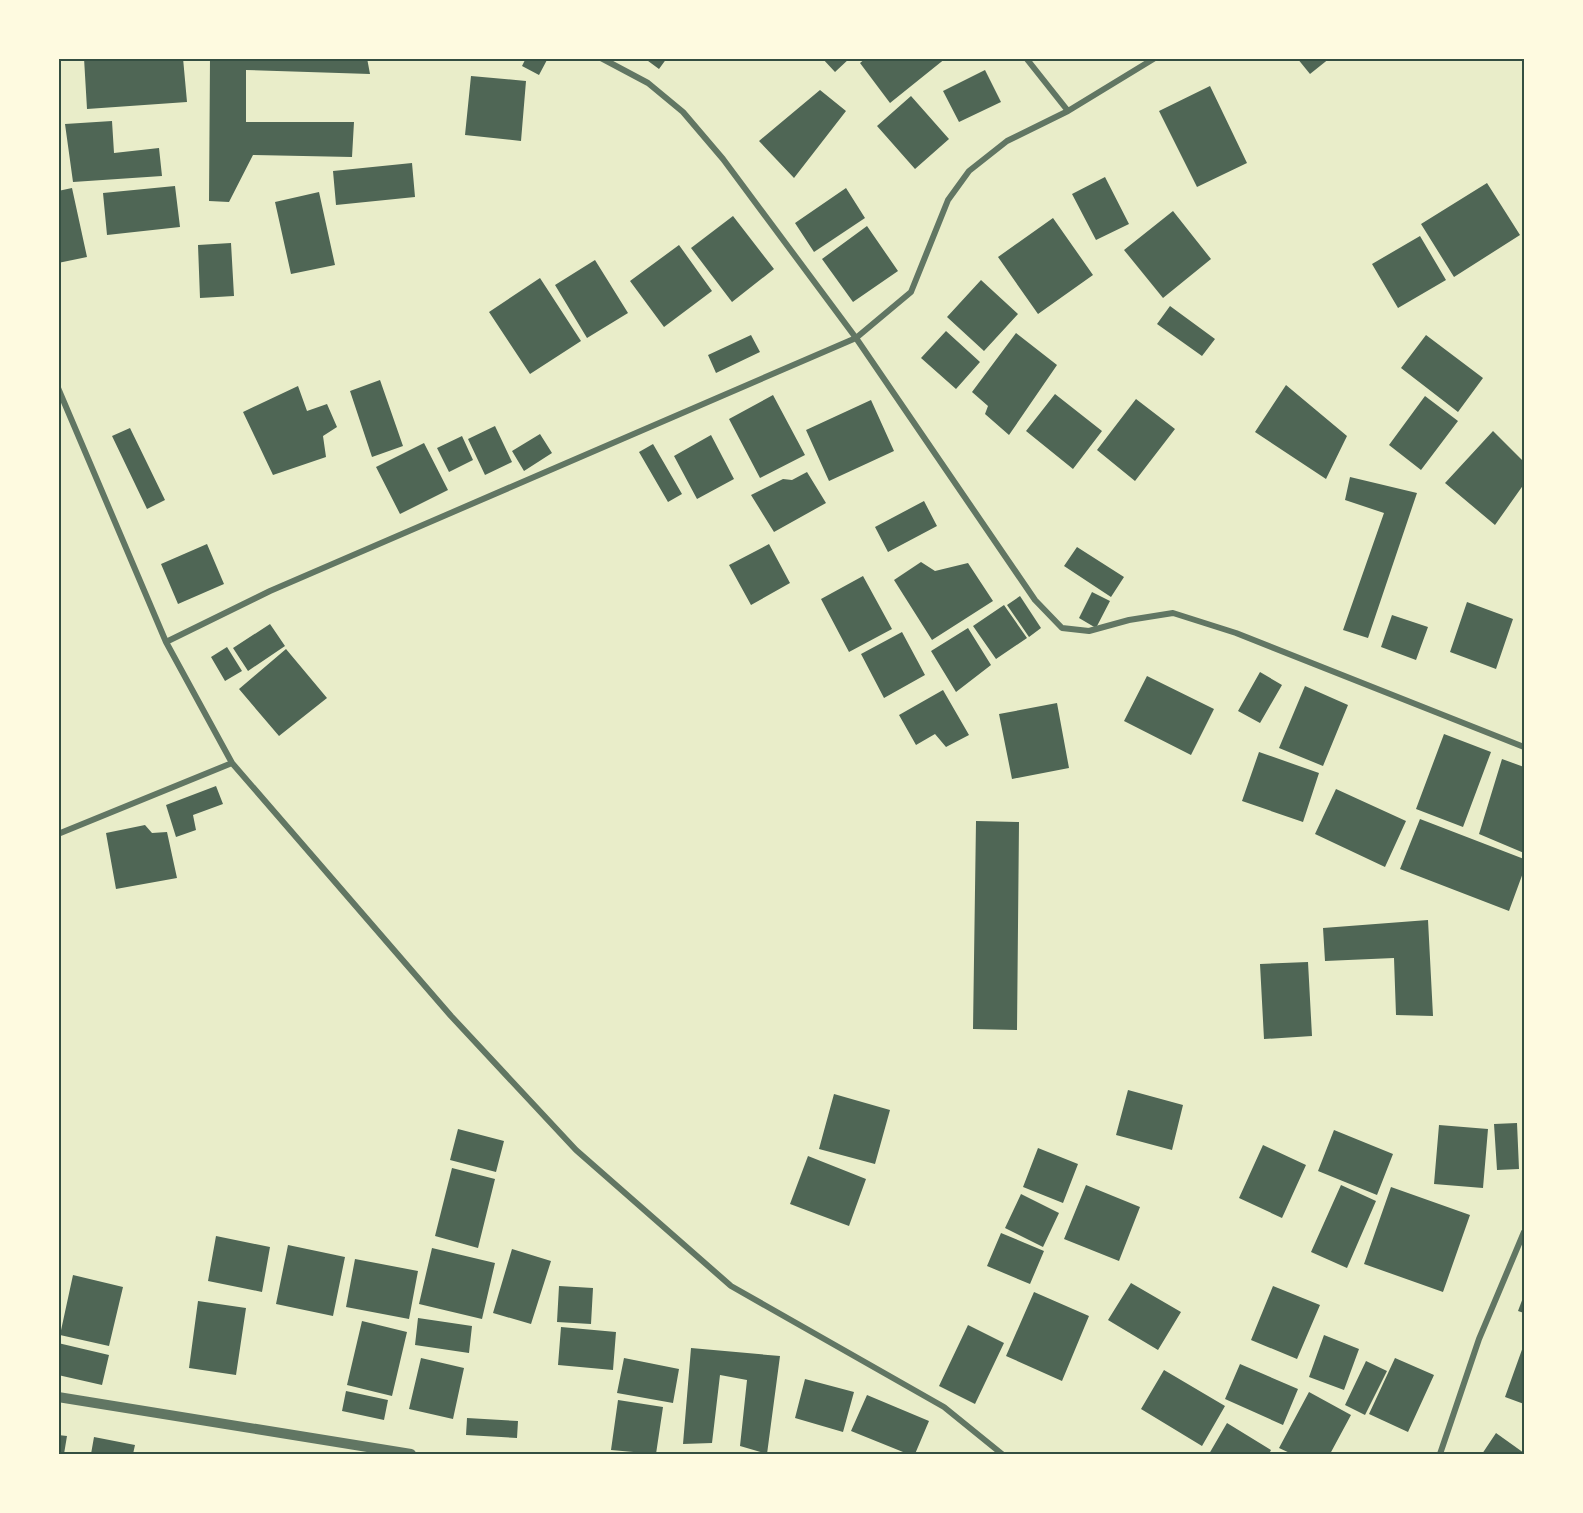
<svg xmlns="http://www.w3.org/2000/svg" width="1583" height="1513" font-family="Signika,sans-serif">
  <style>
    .building { fill: #4f6655 }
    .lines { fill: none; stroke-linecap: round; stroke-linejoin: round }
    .minor { stroke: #617663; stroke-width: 6 }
    .tertiary { stroke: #617663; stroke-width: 10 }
    .neatline { fill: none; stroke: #344e41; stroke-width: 2 }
  </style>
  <rect width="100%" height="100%" fill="#e9edc9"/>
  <path class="building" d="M84,58H183L187,102L87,109Z
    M210,58H367L370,74L246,70V122H354L352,157L253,155L229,202L209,201Z
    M526,58H548L539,75L522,66Z
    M644,58H667L659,69Z
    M822,58H850L835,72Z
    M866,58H946L890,103L860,63Z
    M1297,58H1330L1310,74Z
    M985,70L1001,102L959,122L943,91Z
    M471,76L526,81L521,141L465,135Z
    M1210,86L1247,163L1197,187L1159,111Z
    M820,90L846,111L794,178L759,141Z
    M911,96L949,139L915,169L877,126Z
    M112,121L114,153L159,148L162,176L73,182L65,124Z
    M412,163L415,197L336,205L333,171Z
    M1105,177L1129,224L1096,240L1072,194Z
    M1487,183L1520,235L1454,277L1421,224Z
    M175,186L180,227L107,235L103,193Z
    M72,188L87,257L58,263V191Z
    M846,188L865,218L814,252L795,223Z
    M319,192L335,265L291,274L275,202Z
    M1173,211L1211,259L1163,298L1124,250Z
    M733,216L774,269L732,302L691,248Z
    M1053,218L1093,275L1038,314L998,257Z
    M867,226L898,271L853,302L822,259Z
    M1420,236L1446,280L1398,308L1372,264Z
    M231,243L234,296L200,298L198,245Z
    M679,245L712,291L664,327L630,281Z
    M595,260L628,313L587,338L555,285Z
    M540,278L581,341L530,374L489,312Z
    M981,280L1018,314L984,351L947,317Z
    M1170,306L1215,339L1202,356L1157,324Z
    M946,331L980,362L956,389L921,358Z
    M1016,333L1057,365L1009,435L985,414L988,406L972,392Z
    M751,335L760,352L716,373L708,355Z
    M1426,335L1483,378L1458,412L1401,368Z
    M380,380L403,446L372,457L350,391Z
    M1286,385L1347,436L1326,479L1255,432Z
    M298,386L307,411L327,404L337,427L323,436L326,457L273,475L243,412Z
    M1055,394L1102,431L1073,469L1026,431Z
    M773,395L805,455L760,478L729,419Z
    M1425,396L1458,421L1421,470L1389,445Z
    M1136,399L1175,429L1135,481L1097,450Z
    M871,400L894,451L829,481L806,430Z
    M495,426L512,462L485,475L468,439Z
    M130,428L165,500L147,509L112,436Z
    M1493,431L1524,462V484L1495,525L1445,483Z
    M540,434L552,453L524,471L512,451Z
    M711,435L734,479L697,499L674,456Z
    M462,436L473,460L449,472L437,448Z
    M424,443L448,490L400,514L376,467Z
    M653,444L682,494L668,502L639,452Z
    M807,472L826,503L774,532L751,495L783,479L792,480Z
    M1350,477L1417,493L1368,638L1343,630L1384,513L1345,500Z
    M924,501L937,526L888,552L875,527Z
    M207,544L224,584L178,604L161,564Z
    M769,544L790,583L751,605L729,565Z
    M1077,547L1124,577L1111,597L1064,566Z
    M921,562L935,571L968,563L993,601L932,640L894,580Z
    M863,576L892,629L849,652L821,599Z
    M1092,592L1110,601L1096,628L1079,618Z
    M1020,596L1041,628L1029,637L1007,605Z
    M1467,602L1513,619L1496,669L1450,652Z
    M1004,605L1027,638L996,659L973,626Z
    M1392,615L1428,627L1416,660L1381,647Z
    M270,624L285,646L248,671L233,648Z
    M968,628L991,665L956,692L931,651Z
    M902,632L925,675L884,698L861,654Z
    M227,647L242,671L225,681L211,657Z
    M286,649L327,698L279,736L239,689Z
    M1260,672L1282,685L1260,723L1238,711Z
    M1147,676L1214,709L1191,755L1124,721Z
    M1305,686L1348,705L1323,766L1279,748Z
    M943,690L969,735L946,747L935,734L916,745L899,715Z
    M1057,703L1069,768L1012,779L999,714Z
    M1444,734L1491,752L1463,827L1416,809Z
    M1259,752L1319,773L1303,822L1242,801Z
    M1502,759L1524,767V853L1479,834Z
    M216,786L223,804L193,815L196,830L176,837L166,805Z
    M1336,789L1406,821L1385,867L1315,834Z
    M1420,819L1524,859V870L1509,911L1400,869Z
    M976,821L1019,822L1017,1030L973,1029Z
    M145,825L152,833L167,832L177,878L116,889L106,833Z
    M1428,920L1433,1016L1396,1015L1394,958L1325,961L1323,928Z
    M1308,962L1312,1036L1264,1039L1260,964Z
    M1128,1090L1183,1105L1172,1150L1116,1135Z
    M834,1094L890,1110L875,1164L819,1149Z
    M1517,1123L1519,1169L1497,1170L1494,1124Z
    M1439,1125L1488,1129L1483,1188L1434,1184Z
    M458,1129L504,1141L496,1172L450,1160Z
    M1334,1130L1393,1154L1377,1195L1318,1171Z
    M1263,1145L1306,1165L1282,1218L1239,1198Z
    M1038,1148L1078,1164L1063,1203L1023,1187Z
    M808,1156L866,1179L849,1226L790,1204Z
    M452,1168L495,1179L478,1248L435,1236Z
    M1086,1185L1140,1207L1119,1261L1064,1239Z
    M1341,1185L1376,1201L1347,1268L1311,1252Z
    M1391,1187L1470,1215L1443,1292L1364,1264Z
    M1021,1194L1059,1213L1043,1247L1005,1228Z
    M1001,1233L1044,1251L1030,1284L987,1266Z
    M216,1236L270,1247L262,1292L208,1281Z
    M288,1245L345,1257L333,1316L276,1304Z
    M432,1248L495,1263L482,1319L419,1304Z
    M512,1249L551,1261L531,1324L493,1313Z
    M355,1259L418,1271L409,1319L346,1307Z
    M73,1275L123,1287L109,1346L60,1335Z
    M1131,1283L1181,1312L1158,1350L1108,1320Z
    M559,1286L593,1288L591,1324L557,1322Z
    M1273,1286L1320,1305L1297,1359L1251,1340Z
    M1034,1292L1089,1316L1062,1381L1006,1356Z
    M1524,1295V1313L1518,1311Z
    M198,1301L246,1308L236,1375L189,1368Z
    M418,1318L472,1326L469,1353L415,1345Z
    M362,1321L407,1332L392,1396L347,1385Z
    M968,1325L1004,1343L975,1404L939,1386Z
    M561,1327L616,1332L613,1370L558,1365Z
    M1324,1335L1359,1349L1344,1390L1309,1377Z
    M58,1343L109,1355L102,1385L58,1375Z
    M1524,1344V1404L1505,1397Z
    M691,1348L780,1356L767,1454L740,1446L747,1380L720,1375L712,1443L683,1444Z
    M421,1358L464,1368L453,1419L409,1409Z
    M624,1358L679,1369L673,1403L617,1393Z
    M1395,1358L1434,1375L1408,1432L1369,1414Z
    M1366,1361L1387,1371L1365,1415L1345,1405Z
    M1240,1364L1298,1389L1283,1425L1225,1399Z
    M1164,1370L1225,1406L1202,1446L1141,1409Z
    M805,1379L854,1392L843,1432L795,1418Z
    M346,1391L388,1400L384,1420L342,1411Z
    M1309,1392L1351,1415L1330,1454H1292L1279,1448Z
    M867,1395L929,1421L915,1454H908L851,1431Z
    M618,1400L663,1407L656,1454L611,1450Z
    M467,1418L518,1421L517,1438L466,1435Z
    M1227,1423L1271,1450L1269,1454H1209Z
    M1496,1433L1524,1453V1454H1482Z
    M58,1435L67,1436L64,1454H58Z
    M94,1437L135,1445L133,1454H91Z"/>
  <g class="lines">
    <path class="minor" d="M601,58L648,83L683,112L723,159L856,338L1035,600L1062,628L1089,631L1129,620L1173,613L1236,633L1524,747
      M1026,58L1068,111
      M58,388L166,642L232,763L451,1016L576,1150L731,1286L944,1407L1002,1454
      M166,642L270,591L856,338L911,292L948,200L969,171L1007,141L1068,111L1155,58
      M58,834L232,763
      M1440,1454L1479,1339L1524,1232"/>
    <path class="tertiary" d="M58,1397L411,1454"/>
  </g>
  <rect width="1583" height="1513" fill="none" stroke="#fefae0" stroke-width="120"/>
  <rect x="60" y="60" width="1463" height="1393" class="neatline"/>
</svg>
